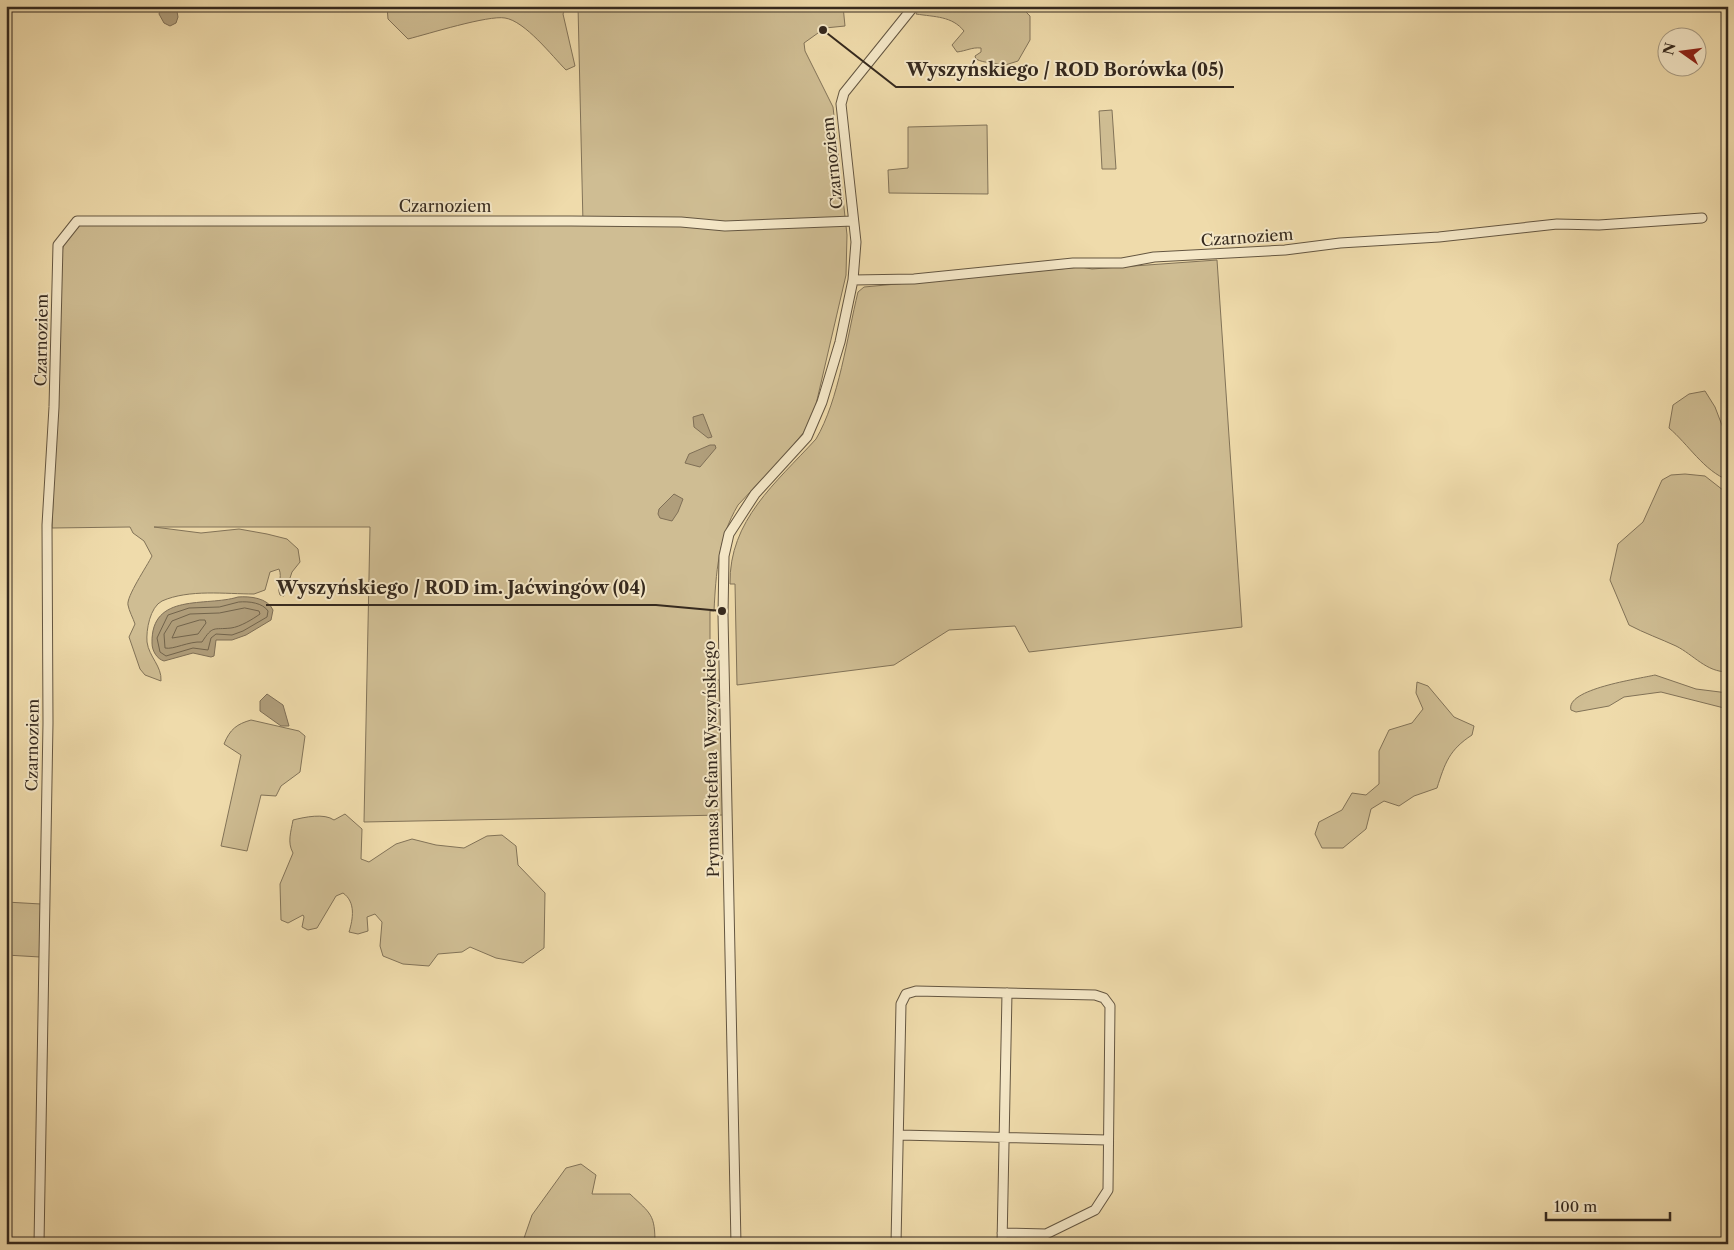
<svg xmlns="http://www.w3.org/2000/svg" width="1734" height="1250" font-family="'Libre Caslon Text',serif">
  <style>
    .green { fill: #cfbd93; stroke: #827358 }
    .water { fill: #b09e7b; stroke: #7f6f56 }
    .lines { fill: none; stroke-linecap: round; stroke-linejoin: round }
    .shore { stroke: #72644c; stroke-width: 1 }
    .minor-casing { stroke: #645641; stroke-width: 11 }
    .minor { stroke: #f5e8c8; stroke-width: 9 }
    .labels { text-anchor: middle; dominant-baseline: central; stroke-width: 4; stroke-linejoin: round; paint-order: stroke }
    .street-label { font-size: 16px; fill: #35291e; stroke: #f5e8c8 }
    .leader { fill: none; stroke: #35291e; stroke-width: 2 }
    .callout-dot { fill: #35291e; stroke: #f5e8c8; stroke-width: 2 }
    .callout-label { font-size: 18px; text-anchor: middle; font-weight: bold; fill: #35291e; stroke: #f5e8c8; stroke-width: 4; stroke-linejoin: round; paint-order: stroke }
  </style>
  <rect width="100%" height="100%" fill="#efdbab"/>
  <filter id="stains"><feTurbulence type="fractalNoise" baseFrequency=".004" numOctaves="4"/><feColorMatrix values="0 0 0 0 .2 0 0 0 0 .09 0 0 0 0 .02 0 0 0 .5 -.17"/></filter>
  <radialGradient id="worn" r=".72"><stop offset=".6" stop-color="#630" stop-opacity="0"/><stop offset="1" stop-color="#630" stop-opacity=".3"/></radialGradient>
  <path class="green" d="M387,6H566L563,14L575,66L566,70C552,56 525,21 505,18C488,15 428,34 408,39L388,19Z
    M578,6H843L845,26L825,28L804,43L805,51L833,107L847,235L846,275L814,413L804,432L784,456L738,505C718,539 716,573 714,611H710V680H721L723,815L364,822L370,527H154L201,533L239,529L267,534L287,539L298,549L300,562L292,572L284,596L280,595C276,586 283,578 279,569L270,572L265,590L254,594C226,594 189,589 162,601C150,607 146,630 147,642C149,657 162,666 161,681L145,675L140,669L129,637L135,624C133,618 129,611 128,605C126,597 147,566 152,556L144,541L133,533L130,527L52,528L62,252L64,243L81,224H583Z
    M920,6H950L958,10C966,6 1000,3 1010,6C1016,8 1017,11 1025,11L1030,16V40L1018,61L1002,66C993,61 985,64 976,59L975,56L981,52V48C972,47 966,51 957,52L952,45L964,31C952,16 935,17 916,14Z
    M1112,110L1116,169H1102L1099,111Z
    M987,125L988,194L889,193L888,170L908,168V127Z
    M1217,260L1242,627L1029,652L1015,626L949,630L894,665L737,685L735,584H730C729,520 776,483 816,439C839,400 847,337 858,292L864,287L1081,267L1092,269Z
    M1705,391L1715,407L1725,433L1728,431V480C1704,471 1688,444 1669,428L1673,405L1689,394Z
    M1685,474L1705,476L1728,494V672C1706,672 1694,655 1676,646C1661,639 1644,633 1629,625L1610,580L1618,544L1643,522L1662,480L1671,475Z
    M1655,675L1696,689L1728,693V709L1661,692L1624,697L1609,706L1576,712L1571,710C1565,689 1638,679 1655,675Z
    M1417,682L1428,686L1454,717L1474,726L1472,735C1449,750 1445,763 1437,788L1414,796L1399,806L1384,801L1371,809L1366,829L1343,848H1322L1315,834L1319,822L1342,810L1352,793L1366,795L1379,784V751L1389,730L1412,723L1423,709L1416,693Z
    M251,720L299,731L305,736L300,772L281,786L276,796L261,795L247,851L221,846L241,755L224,744C230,729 237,724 251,720Z
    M345,814L362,829L361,859L369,862L396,844L412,839L436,845L464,848L487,836L502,835L516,846L518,865L545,893L544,948L523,963L496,958L470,947L462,952L438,954L429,966L403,964L383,956L380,946L382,922L375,914L367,917L368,931L358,934L349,932C353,919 356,902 343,893L336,896L317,928L308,930L302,927L304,917L303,915L288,923L281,920L280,884L293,853C287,842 291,832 293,820C305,817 324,813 334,820Z
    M6,902L41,904L40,957L6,955Z
    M581,1164L596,1175L592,1194H630C651,1214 655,1214 655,1244H522L532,1215L566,1168Z"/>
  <path class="water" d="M161,6H176L178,17L176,23L170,26L164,23L159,14Z
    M703,414L712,437L708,438L694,427L693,417Z
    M710,445H715L716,448L700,467L685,463L689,454Z
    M674,494L683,499L678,512L672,521L660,518L658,514L659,509Z
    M238,597C250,596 268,598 273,610L271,620L246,635L232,640H216L214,656L211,657L193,653L164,661C157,659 152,651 152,643C151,592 206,607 238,597Z
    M267,694L283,705L289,726H281L260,711V701Z"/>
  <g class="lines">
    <path class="shore" d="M239,602C249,601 263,603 268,611L267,617L243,631L232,635L216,634L211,638L208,650L193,648L166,656L160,652L157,638L168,615L189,608L219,607Z
      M245,608L259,611L260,614C253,619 240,627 231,628C213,630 213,625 202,642C189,641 173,650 165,648L164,634L172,621L190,614L219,613Z
      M200,620H205L206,623L198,634L172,638L177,627Z"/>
    <defs>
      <path id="minor" d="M853,280L914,279L1073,263H1122L1154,257L1285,250L1340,243L1439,237L1557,224L1599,225L1702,218
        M899,1135L1107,1140
        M39,1244L48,723L47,525L54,407L58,245L77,221H571L681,222L725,226L853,221
        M736,1244L723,615L724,556L729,534L755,494L807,437L822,402L840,342L853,280L856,242L841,104L844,93L914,6
        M896,1244L901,1004L906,994L916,991L1095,995L1104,998L1110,1006L1108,1190L1095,1210L1046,1234L1002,1233
        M1002,1244L1007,993"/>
    </defs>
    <use href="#minor" class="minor-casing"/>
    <use href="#minor" class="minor"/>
  </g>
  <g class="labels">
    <g class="street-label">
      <text transform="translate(832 163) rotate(-96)">Czarnoziem</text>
      <text x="445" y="206">Czarnoziem</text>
      <text transform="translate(1247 237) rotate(-4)">Czarnoziem</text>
      <text transform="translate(41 340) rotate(-89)">Czarnoziem</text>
      <text transform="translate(32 745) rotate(-89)">Czarnoziem</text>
      <text transform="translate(711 759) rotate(-91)">Prymasa Stefana Wyszyńskiego</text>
    </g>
  </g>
  <path class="leader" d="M823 30L896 87H1234M722 611L656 605H266"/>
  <g class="callout-dot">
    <circle cx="823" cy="30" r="5"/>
    <circle cx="722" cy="611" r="5"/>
  </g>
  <g class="callout-label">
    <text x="1065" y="76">Wyszyńskiego / ROD Borówka (05)</text>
    <text x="461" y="594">Wyszyńskiego / ROD im. Jaćwingów (04)</text>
  </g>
  <rect width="1734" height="1250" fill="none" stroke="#efdbab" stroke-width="25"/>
  <rect x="8" y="8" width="1719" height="1235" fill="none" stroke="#35291e" stroke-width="2.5"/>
  <rect x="12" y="12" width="1709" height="1225" fill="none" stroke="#35291e"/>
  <g transform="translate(1682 52) rotate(284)"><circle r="24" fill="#f5e8c8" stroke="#a89c84"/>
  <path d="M0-4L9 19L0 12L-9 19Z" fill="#8f2418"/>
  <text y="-8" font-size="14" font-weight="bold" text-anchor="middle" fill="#35291e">N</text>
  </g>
  <path d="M1546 1212v8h124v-8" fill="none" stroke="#35291e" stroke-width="2.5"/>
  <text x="1554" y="1212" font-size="15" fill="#35291e" stroke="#f5e8c8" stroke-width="4" paint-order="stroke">100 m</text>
  <rect width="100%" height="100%" filter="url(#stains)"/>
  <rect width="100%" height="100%" fill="url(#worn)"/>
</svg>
